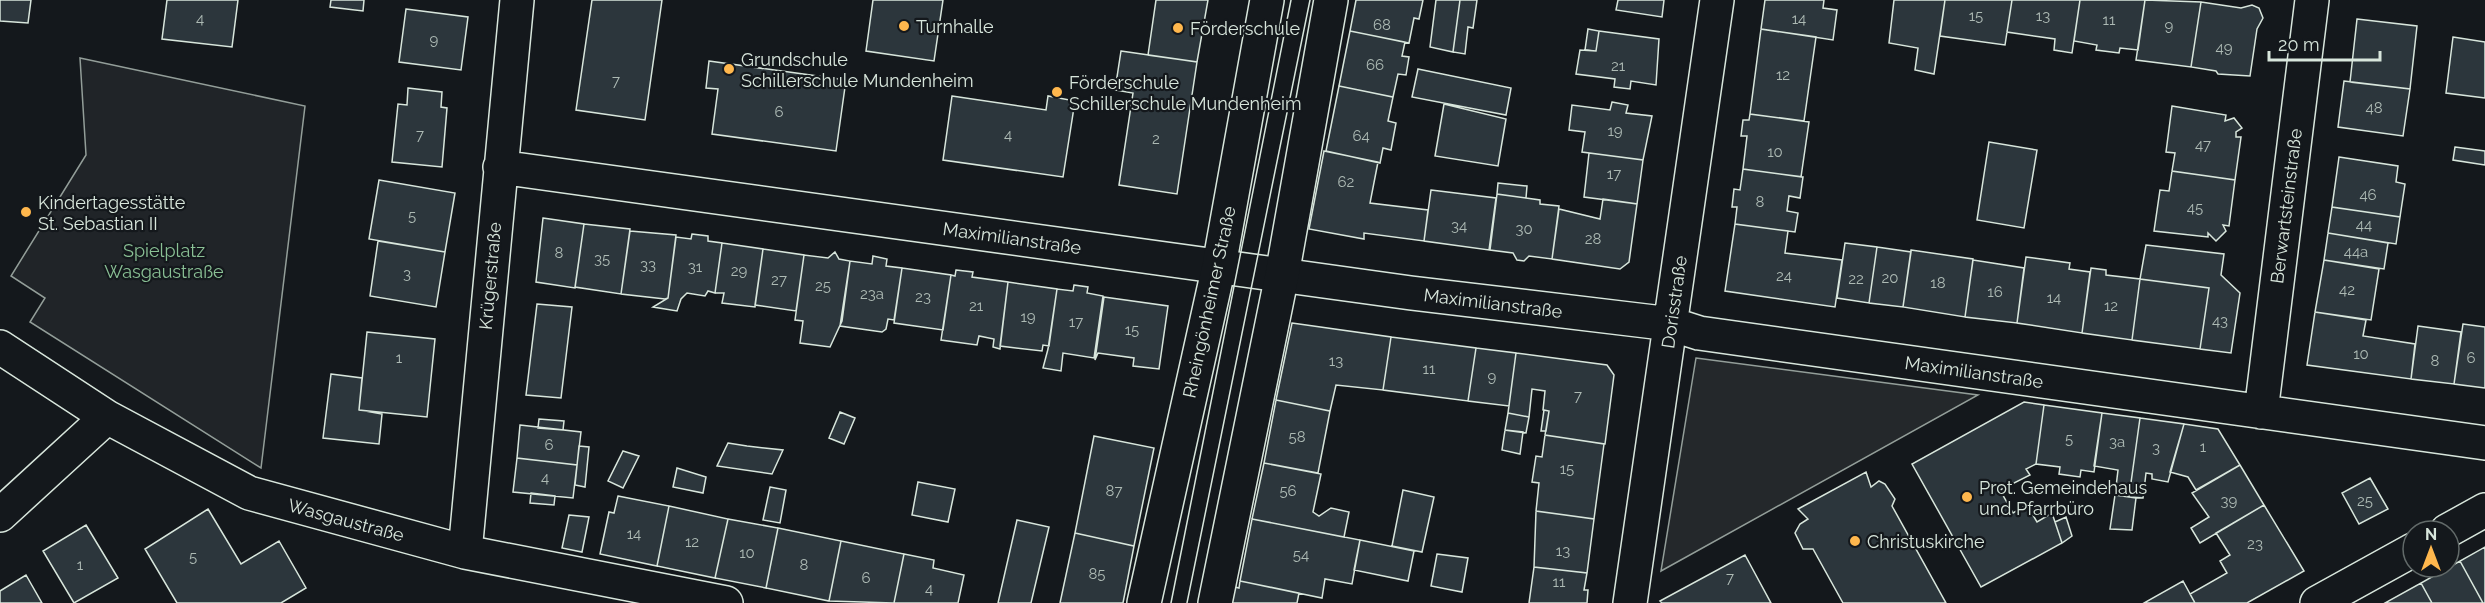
<svg xmlns="http://www.w3.org/2000/svg" width="2485" height="603" font-family="Raleway,sans-serif">
  <style>
    .green { fill: #202428; stroke: #939e99; stroke-width: 1.5 }
    .parking { fill: #24282b; stroke: #939e99; stroke-width: 1.5 }
    .building { fill: #2c363c; stroke: #d8e6dc; stroke-width: 1.5 }
    .lines { fill: none; stroke-linecap: round; stroke-linejoin: round }
    .street-casing { stroke: #d8e6dc; stroke-width: 36 }
    .secondary-casing { stroke: #d8e6dc; stroke-width: 36 }
    .street { stroke: #14181c; stroke-width: 33 }
    .secondary { stroke: #14181c; stroke-width: 33 }
    .tram { stroke: #d8e6dc; stroke-width: 1.5 }
    .poi-dot { fill: #ffb74d; stroke: #14181c; stroke-width: 2 }
    .labels { text-anchor: middle; dominant-baseline: central; stroke-width: 4.5; stroke-linejoin: round; paint-order: stroke }
    .number-label { font-size: 15px; fill: #adbab4 }
    .poi-label { font-size: 18px; fill: #d8e6dc; stroke: #14181c; text-anchor: start }
    .street-label { font-size: 18px; fill: #d8e6dc; stroke: #14181c }
    .park-label { font-size: 18px; fill: #8ac095; stroke: #14181c }
  </style>
  <rect width="100%" height="100%" fill="#14181c"/>
  <path class="green" d="M80,58L305,106L261,468L30,322L45,298L11,276L86,155Z"/>
  <path class="parking" d="M1696,358L1978,395L1661,571Z"/>
  <path class="building" d="M0,0H31L28,23L0,21Z
    M167,0H238L232,47L162,39Z
    M331,0H364L363,11L330,7Z
    M592,0H662L645,120L576,110Z
    M873,0H943L934,61L866,51Z
    M1156,0H1208L1197,62L1148,55Z
    M1356,0H1423L1419,19L1414,18L1409,43L1350,31Z
    M1436,0H1460L1453,52L1430,47Z
    M1460,0H1477L1473,28L1468,27L1465,54L1453,52Z
    M1618,0H1664L1662,17L1616,10Z
    M1765,0H1824L1823,8L1837,10L1833,40L1761,29Z
    M1894,0H1945L1934,74L1915,70L1918,48L1889,43Z
    M1945,0H2012L2005,45L1940,36Z
    M2012,0H2080L2072,53L2054,50L2055,39L2007,32Z
    M2080,0H2145L2138,50L2120,48L2119,53L2096,50L2097,45L2074,41Z
    M2145,0L2201,2L2191,67L2136,60Z
    M2201,2L2241,8L2252,5L2259,8L2263,18L2257,29L2250,76L2218,74L2216,71L2191,67Z
    M406,9L468,17L461,70L399,62Z
    M2357,19L2417,26L2410,89L2350,82Z
    M1588,29L1599,31L1596,51L1585,50Z
    M1761,29L1816,37L1804,121L1750,114Z
    M1350,31L1405,42L1402,56L1409,57L1406,75L1398,74L1393,97L1339,86Z
    M1599,31L1659,39L1656,85L1631,81L1630,89L1614,87L1615,79L1576,74L1580,50L1596,51Z
    M2453,37L2485,42V98L2446,93Z
    M1121,51L1197,62L1177,194L1119,185L1133,93L1115,90Z
    M709,61L846,80L836,151L712,134L718,89L706,88Z
    M1418,69L1511,88L1506,115L1412,97Z
    M2344,81L2410,89L2403,136L2338,127Z
    M1339,86L1393,97L1388,121L1396,123L1391,150L1383,148L1380,163L1326,151Z
    M408,88L442,92L441,107L447,108L442,167L392,162L398,104L407,105Z
    M952,96L1046,110L1048,96L1075,101L1063,177L943,160Z
    M1612,102L1628,105L1626,113L1652,116L1643,160L1582,152L1585,132L1569,130L1572,105L1610,110Z
    M1444,104L1506,119L1498,166L1435,156Z
    M2172,106L2226,115L2225,121L2234,118L2242,128L2236,132V137H2241L2235,180L2172,171L2175,153L2166,152Z
    M1750,114L1809,122L1801,177L1743,169L1747,136H1741L1743,120H1749Z
    M1989,142L2037,150L2024,228L1977,220Z
    M2455,147L2485,151V165L2453,160Z
    M1324,151L1378,162L1370,203L1428,210L1424,241L1364,233V239L1309,229Z
    M1589,153L1643,160L1637,204L1584,197Z
    M2339,157L2398,166L2396,182L2405,184L2400,217L2332,207Z
    M1743,169L1803,177L1800,198L1789,196L1787,211L1798,213L1795,232L1735,224L1737,207H1732L1734,189L1740,190Z
    M2172,171L2235,180L2229,226L2223,225L2226,231L2216,241L2208,233V237L2154,231L2160,190L2169,191Z
    M379,180L455,193L445,252L369,239Z
    M1498,183L1527,186L1526,198L1497,194Z
    M1431,190L1496,198L1489,250L1424,241Z
    M1497,194L1540,200V204L1559,206L1552,259L1529,256L1524,261L1517,260L1513,253L1490,250Z
    M1603,199L1637,204L1629,262L1620,269L1552,259L1559,209L1600,219Z
    M2332,207L2400,217L2396,244L2328,233Z
    M543,218L584,224L575,288L536,282Z
    M584,224L630,229L621,294L575,287Z
    M1735,224L1788,231L1785,253L1842,260L1835,307L1725,291Z
    M630,231L676,235L668,298L665,299L621,294Z
    M2328,233L2388,243L2384,269L2324,260Z
    M692,234L708,236V241L722,243L715,293L708,291L705,296L687,293L681,299L677,311L653,307L668,298L676,237L691,239Z
    M378,241L445,252L436,307L370,296Z
    M722,243L763,249L755,307L722,303L724,293H715Z
    M1845,243L1877,247L1869,303L1837,298Z
    M2146,245L2224,254L2221,275L2240,293L2231,353L2200,349L2209,288L2140,279Z
    M1877,247L1911,252L1903,307L1869,303Z
    M763,249L804,255L796,311L755,305Z
    M1911,250L1973,259L1965,317L1903,307Z
    M835,252L839,259L850,261L842,321L830,347L800,343L803,321L795,320L804,255L828,258Z
    M873,256L887,259L886,266L902,268L894,320L888,319L886,329L882,332L840,326L850,261L872,264Z
    M2026,257L2070,263L2069,269L2090,272L2082,333L2017,323Z
    M1973,260L2024,268L2017,323L1965,317Z
    M2324,260L2379,269L2371,320L2315,312Z
    M902,268L951,275L943,330L894,323Z
    M2091,268L2106,270V275L2140,279L2132,340L2082,333Z
    M956,270L973,272L972,277L1008,282L1000,349L993,347L994,339L979,336L977,345L941,340L951,275L955,276Z
    M2140,279L2209,288L2200,349L2132,340Z
    M1008,282L1057,289L1049,346L1043,345L1042,351L1000,346Z
    M1074,285L1088,287L1087,293L1103,296L1094,358L1063,353L1061,371L1043,368L1048,349L1057,289L1073,291Z
    M1104,297L1168,306L1159,369L1133,366L1134,358L1098,353L1095,360Z
    M537,304L572,307L561,398L526,395Z
    M2315,312L2366,320L2363,336L2415,344L2411,379L2307,365Z
    M1292,323L1391,337L1383,390L1336,385L1330,411L1276,400Z
    M2463,324L2485,327V388L2454,384Z
    M2418,326L2461,332L2454,384L2411,379Z
    M367,332L435,339L427,417L359,410Z
    M1391,337L1476,348L1468,401L1383,390Z
    M1476,348L1516,353L1509,406L1468,401Z
    M1516,353L1607,365L1614,375L1605,444L1545,435L1549,411L1543,410L1545,391L1532,389L1529,417L1508,413Z
    M331,374L362,378L359,410L382,414L379,444L323,438Z
    M1276,400L1330,411L1318,473L1264,463Z
    M2024,402L2044,405L2036,464L2026,469L2030,475L2000,490L2013,513L2027,505L2037,522L2052,513L2062,543L1981,587L1912,464Z
    M2044,405L2102,413L2094,472L2081,470L2080,477L2059,474L2060,467L2036,464Z
    M1544,410L1549,411L1546,431H1541Z
    M840,412L855,418L844,444L829,438Z
    M1508,413L1529,417L1526,433L1505,430Z
    M2102,413L2140,418L2129,497L2115,495L2118,470L2094,466Z
    M2140,418L2184,424L2168,482L2152,479V474L2146,473L2143,498L2129,497Z
    M539,419L564,421L563,430L538,428Z
    M2184,424L2218,429L2240,465L2196,490L2188,477L2170,472Z
    M520,425L581,432L577,465L517,458Z
    M1505,430L1523,432L1520,454L1502,450Z
    M1545,435L1604,444L1594,519L1536,511L1539,483L1532,482L1536,456L1542,457Z
    M1094,436L1154,448L1134,546L1075,533Z
    M728,443L747,446L783,450L772,474L717,466Z
    M579,446L589,447L585,487L575,485Z
    M623,451L639,456L623,488L608,481Z
    M517,458L577,465L573,498L513,492Z
    M1264,463L1321,474L1313,512L1319,516L1331,508L1349,512L1344,537L1252,519Z
    M2240,465L2264,505L2200,543L2191,528L2209,517L2192,493Z
    M677,468L706,477L703,493L673,487Z
    M1866,472L1871,487L1879,481L1885,484L1895,499L1892,506L1946,603H1843L1813,549H1803L1795,533L1800,524L1808,519L1798,509Z
    M2370,478L2388,509L2359,524L2342,493Z
    M918,482L955,489L948,522L912,515Z
    M770,487L786,490L780,523L763,520Z
    M1403,490L1434,497L1422,552L1392,546Z
    M531,493L555,496L554,505L530,503Z
    M2115,495L2136,498L2132,530L2110,529Z
    M618,496L669,506L657,566L600,554L609,512L614,513Z
    M2264,505L2304,571L2247,603H2195L2190,594L2227,573L2220,561L2230,555L2216,533Z
    M669,506L728,519L715,578L657,566Z
    M208,509L241,564L279,541L306,588L281,603H177L145,549Z
    M1536,511L1594,519L1587,573L1534,567Z
    M569,515L589,517L582,552L562,548Z
    M2066,517L2072,536L2062,543L2055,522Z
    M728,519L778,528L766,588L715,578Z
    M1252,519L1360,540L1352,584L1325,579L1322,598L1240,581Z
    M1017,520L1049,527L1031,603H998Z
    M86,525L118,578L74,603L43,551Z
    M778,528L841,541L829,601L766,588Z
    M1075,533L1134,546L1123,603H1060Z
    M1360,540L1414,551L1408,581L1354,570Z
    M841,541L904,554L894,603L829,601Z
    M2485,547V603H2483L2460,561Z
    M904,554L934,560L933,568L964,575L958,603H894Z
    M1437,554L1468,558L1462,592L1431,586Z
    M1745,555L1771,603H1662L1660,601Z
    M2460,561L2483,603H2432L2421,583Z
    M1534,567L1587,573L1584,590H1588L1587,603H1529Z
    M26,575L42,603H0V591Z
    M1240,581L1299,593L1297,603H1228L1231,586L1239,588Z
    M2183,581L2195,603H2144Z
    M2421,583L2432,603H2385Z"/>
  <g class="lines">
    <defs>
      <path id="street" d="M500,167L1411,293L1671,324L1699,333L2485,443
        M0,347L107,417L249,493L465,552L726,603
        M2261,412L2312,0
        M0,515L107,417
        M2447,531L2485,510
        M465,552L517,0
        M1630,603L1717,0
        M2317,603L2413,550"/>
      <path id="secondary" d="M1144,603L1219,266L1267,0
        M1215,603L1282,275L1331,0"/>
    </defs>
    <use href="#street" class="street-casing"/>
    <use href="#secondary" class="secondary-casing"/>
    <use href="#street" class="street"/>
    <use href="#secondary" class="secondary"/>
    <path class="tram" d="M1171,603L1291,0
      M1187,603L1310,0"/>
  </g>
  <g class="poi-dot">
    <circle cx="904" cy="26" r="6"/>
    <circle cx="1178" cy="28" r="6"/>
    <circle cx="729" cy="69" r="6"/>
    <circle cx="1057" cy="92" r="6"/>
    <circle cx="26" cy="212" r="6"/>
    <circle cx="1967" cy="497" r="6"/>
    <circle cx="1855" cy="541" r="6"/>
  </g>
  <g class="labels">
    <g class="number-label">
      <text x="1976" y="16">15</text>
      <text x="2043" y="16">13</text>
      <text x="200" y="19">4</text>
      <text x="1799" y="19">14</text>
      <text x="2109" y="20">11</text>
      <text x="1382" y="25">68</text>
      <text x="2169" y="26">9</text>
      <text x="434" y="40">9</text>
      <text x="2224" y="48">49</text>
      <text x="1375" y="65">66</text>
      <text x="1618" y="66">21</text>
      <text x="1783" y="75">12</text>
      <text x="616" y="81">7</text>
      <text x="2374" y="108">48</text>
      <text x="779" y="112">6</text>
      <text x="1615" y="131">19</text>
      <text x="420" y="135">7</text>
      <text x="1008" y="135">4</text>
      <text x="1361" y="136">64</text>
      <text x="1156" y="139">2</text>
      <text x="2203" y="145">47</text>
      <text x="1775" y="152">10</text>
      <text x="1614" y="174">17</text>
      <text x="1346" y="182">62</text>
      <text x="2368" y="195">46</text>
      <text x="1760" y="202">8</text>
      <text x="2195" y="208">45</text>
      <text x="412" y="216">5</text>
      <text x="2364" y="225">44</text>
      <text x="1459" y="226">34</text>
      <text x="1524" y="229">30</text>
      <text x="1593" y="239">28</text>
      <text x="2356" y="252">44a</text>
      <text x="559" y="253">8</text>
      <text x="602" y="259">35</text>
      <text x="648" y="265">33</text>
      <text x="695" y="267">31</text>
      <text x="739" y="271">29</text>
      <text x="407" y="274">3</text>
      <text x="1784" y="276">24</text>
      <text x="1890" y="278">20</text>
      <text x="1856" y="279">22</text>
      <text x="779" y="280">27</text>
      <text x="1938" y="283">18</text>
      <text x="823" y="286">25</text>
      <text x="2347" y="290">42</text>
      <text x="1995" y="292">16</text>
      <text x="872" y="294">23a</text>
      <text x="923" y="297">23</text>
      <text x="2054" y="298">14</text>
      <text x="976" y="306">21</text>
      <text x="2111" y="306">12</text>
      <text x="1028" y="317">19</text>
      <text x="2220" y="321">43</text>
      <text x="1076" y="322">17</text>
      <text x="1132" y="330">15</text>
      <text x="2361" y="354">10</text>
      <text x="399" y="358">1</text>
      <text x="2471" y="358">6</text>
      <text x="1336" y="361">13</text>
      <text x="2435" y="361">8</text>
      <text x="1429" y="369">11</text>
      <text x="1492" y="377">9</text>
      <text x="1578" y="396">7</text>
      <text x="1297" y="437">58</text>
      <text x="2069" y="439">5</text>
      <text x="2117" y="442">3a</text>
      <text x="549" y="445">6</text>
      <text x="2203" y="447">1</text>
      <text x="2156" y="448">3</text>
      <text x="1567" y="469">15</text>
      <text x="545" y="478">4</text>
      <text x="1114" y="491">87</text>
      <text x="1288" y="491">56</text>
      <text x="2229" y="501">39</text>
      <text x="2365" y="501">25</text>
      <text x="634" y="534">14</text>
      <text x="692" y="542">12</text>
      <text x="2255" y="544">23</text>
      <text x="1563" y="551">13</text>
      <text x="747" y="553">10</text>
      <text x="1301" y="555">54</text>
      <text x="193" y="557">5</text>
      <text x="80" y="565">1</text>
      <text x="804" y="565">8</text>
      <text x="1097" y="574">85</text>
      <text x="866" y="578">6</text>
      <text x="1730" y="578">7</text>
      <text x="1559" y="582">11</text>
      <text x="929" y="589">4</text>
    </g>
    <g class="poi-label">
      <text x="916" y="26">Turnhalle</text>
      <text x="1190" y="28">Förderschule</text>
      <text x="741" y="59">Grundschule<tspan x="741" dy="21">Schillerschule Mundenheim</tspan></text>
      <text x="1069" y="82">Förderschule<tspan x="1069" dy="21">Schillerschule Mundenheim</tspan></text>
      <text x="38" y="202">Kindertagesstätte<tspan x="38" dy="21">St. Sebastian II</tspan></text>
      <text x="1979" y="487">Prot. Gemeindehaus<tspan x="1979" dy="21">und Pfarrbüro</tspan></text>
      <text x="1867" y="541">Christuskirche</text>
    </g>
    <g class="street-label">
      <text transform="translate(2286 206) rotate(-83)">Berwartsteinstraße</text>
      <text transform="translate(1012 238) rotate(8)">Maximilianstraße</text>
      <text transform="translate(490 276) rotate(-85)">Krügerstraße</text>
      <text transform="translate(1209 302) rotate(-78)">Rheingönheimer Straße</text>
      <text transform="translate(1674 302) rotate(-82)">Dorisstraße</text>
      <text transform="translate(1493 303) rotate(7)">Maximilianstraße</text>
      <text transform="translate(1974 372) rotate(8)">Maximilianstraße</text>
      <text transform="translate(346 520) rotate(15)">Wasgaustraße</text>
    </g>
    <g class="park-label">
      <text x="164" y="250">Spielplatz<tspan x="164" dy="21">Wasgaustraße</tspan></text>
    </g>
  </g>
  <g transform="translate(2431 549)"><circle r="28" fill="#14181c" stroke="#626a69" stroke-width="1.5"/>
  <path d="M0-4.5L10 22L0 15L-10 22Z" fill="#ffb74d"/>
  <text y="-9" font-size="16" font-weight="bold" text-anchor="middle" fill="#d8e6dc">N</text>
  </g>
  <path d="M2269 51v9h111v-9" fill="none" stroke="#d8e6dc" stroke-width="3"/>
  <text x="2278" y="51" font-size="18" fill="#d8e6dc" stroke="#14181c" stroke-width="4.5" paint-order="stroke">20 m</text>
</svg>
